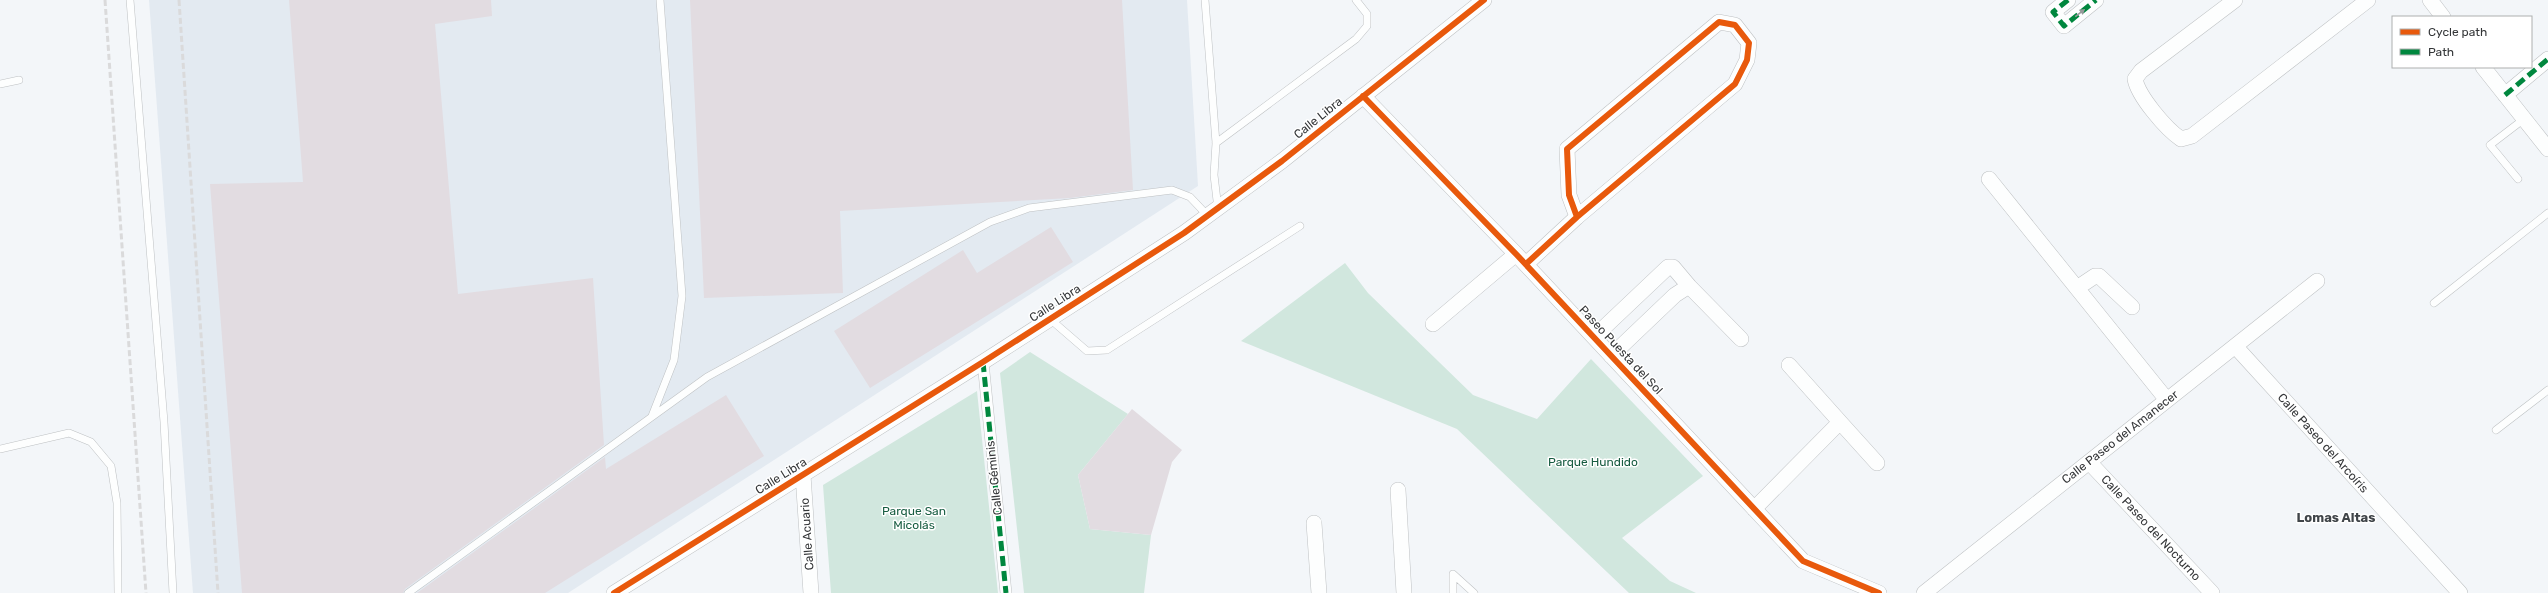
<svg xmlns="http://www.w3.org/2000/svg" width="2548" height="593" font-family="Rubik,sans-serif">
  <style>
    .built { fill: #e3eaf1 }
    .green { fill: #d1e7de }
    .building { fill: #e2dce1 }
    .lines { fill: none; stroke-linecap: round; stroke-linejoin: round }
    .service-casing { stroke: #bec1c3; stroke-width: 8 }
    .pedestrian-casing { stroke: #bec1c3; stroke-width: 12 }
    .minor-casing { stroke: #bec1c3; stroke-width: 16 }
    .service { stroke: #fdfefe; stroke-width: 7 }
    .pedestrian { stroke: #fdfefe; stroke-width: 11 }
    .minor { stroke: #fdfefe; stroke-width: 15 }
    .rail { stroke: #dadadb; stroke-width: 3; stroke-dasharray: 6 3; stroke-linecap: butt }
    .quiet { stroke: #00873e; stroke-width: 5; stroke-dasharray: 10 5; stroke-linecap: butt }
    .cycleway-casing { stroke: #fff; stroke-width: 8 }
    .cycleway { stroke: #e8590c; stroke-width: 6 }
    .oneway { fill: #989a9b }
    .labels { text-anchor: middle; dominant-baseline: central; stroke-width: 3; stroke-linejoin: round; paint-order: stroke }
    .street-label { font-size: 12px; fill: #343638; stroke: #fff }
    .park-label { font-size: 12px; fill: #175c41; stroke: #fff }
    .neighbourhood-label { font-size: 13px; font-weight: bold; fill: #404549; stroke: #fff }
  </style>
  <rect width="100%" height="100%" fill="#f3f6f9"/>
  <path class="built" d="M149,0H1187L1198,186L568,593H193Z"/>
  <path class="green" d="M1345,263L1368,293L1473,395L1537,419L1591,359L1703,476L1622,538L1670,581L1696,593H1629L1457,429L1241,341Z
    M1030,352L1128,414L1078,475L1090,529L1151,535L1144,593H1024L1000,373Z
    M977,391L998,593H831L823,485Z"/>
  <path class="building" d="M289,0H491L492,16L435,24L458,294L593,278L604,445L405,589L403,593H242L210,184L303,182Z
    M690,0H1122L1133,190L1070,198L840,211L843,293L704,298Z
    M1051,227L1073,262L870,388L834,331L963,250L977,273Z
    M726,395L764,456L545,593H417L605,457L606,469Z
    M1132,409L1182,450L1172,462L1151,535L1090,529L1078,475Z"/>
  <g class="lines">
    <defs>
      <path id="service" d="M130,0L164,422L173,593
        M1205,0L1216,143L1214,175L1218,209
        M0,84L19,80
        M1216,143L1356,39L1367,26V14L1356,0
        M2518,179L2490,145L2524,119
        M2434,303L2548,213
        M1050,319L1087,351L1107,350L1300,226
        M652,416L674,360L682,296L660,0
        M2496,430L2548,390
        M0,449L69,433L91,442L111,466L117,503L118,593
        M408,593L707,377L990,222L1029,208L1172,190L1190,197L1208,216
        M1453,593V574L1474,593"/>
      <path id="pedestrian" d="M983,362L1006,593"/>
      <path id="minor" d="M2068,0L2053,12L2064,26L2096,0
        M2235,0L2141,71L2135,79C2138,96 2166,129 2181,139L2192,136L2368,0
        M2430,0L2443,17
        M2483,67L2548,149
        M2505,95L2548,59
        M1363,96L1516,254L1803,561L1879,593
        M1989,179L2167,400
        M1526,264L1577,217L1735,84L1747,60L1749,43L1735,25L1719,22L1567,149L1569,195L1577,217
        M2077,288L2095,276H2099L2132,307
        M1433,324L1516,254
        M1594,337L1668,267H1673L1689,286
        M2235,346L2460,593
        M1611,356L1675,295L1689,286L1741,339
        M1789,365L1840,422
        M2089,462L2212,593
        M803,475L811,593
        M1398,490L1404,593
        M1754,509L1840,422L1877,463
        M1314,523L1319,593
        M614,593L983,362L1184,233L1282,161L1484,0
        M1924,593L2317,281"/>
    </defs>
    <use href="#service" class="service-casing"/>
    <use href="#pedestrian" class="pedestrian-casing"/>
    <use href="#minor" class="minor-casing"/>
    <use href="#service" class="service"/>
    <use href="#pedestrian" class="pedestrian"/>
    <use href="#minor" class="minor"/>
    <path class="rail" d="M105,0L146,593
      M179,0L218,593"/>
    <path class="quiet" d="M2068,0L2053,12L2064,26L2096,0
      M2505,95L2548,59
      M983,362L1006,593"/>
    <defs>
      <path id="cycleway" d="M1363,96L1516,254L1803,561L1879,593
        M1526,264L1577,217L1735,84L1747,60L1749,43L1735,25L1719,22L1567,149L1569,195L1577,217
        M614,593L983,362L1184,233L1282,161L1484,0"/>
    </defs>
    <use href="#cycleway" class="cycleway-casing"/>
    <use href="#cycleway" class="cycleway"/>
  </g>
  <defs><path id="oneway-solid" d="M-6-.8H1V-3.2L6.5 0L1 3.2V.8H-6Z"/></defs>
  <use class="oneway" href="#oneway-solid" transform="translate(2080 13) rotate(-38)"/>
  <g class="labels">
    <g class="street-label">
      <text transform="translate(1318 118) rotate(-39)">Calle Libra</text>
      <text transform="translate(1055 303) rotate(-33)">Calle Libra</text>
      <text transform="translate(1621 350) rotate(47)">Paseo Puesta del Sol</text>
      <text transform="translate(2120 437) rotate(-38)">Calle Paseo del Amanecer</text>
      <text transform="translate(2323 443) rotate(48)">Calle Paseo del Arcoíris</text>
      <text transform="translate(781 476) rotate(-32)">Calle Libra</text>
      <text transform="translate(994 478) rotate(-96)">Calle Géminis</text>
      <text transform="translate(2151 528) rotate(47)">Calle Paseo del Nocturno</text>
      <text transform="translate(807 534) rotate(-94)">Calle Acuario</text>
    </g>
    <g class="park-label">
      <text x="1593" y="462">Parque Hundido</text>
      <text x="914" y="511">Parque San<tspan x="914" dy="14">Micolás</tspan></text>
    </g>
    <g class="neighbourhood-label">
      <text x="2336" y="517">Lomas Altas</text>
    </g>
  </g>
  <rect x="2392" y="16" width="140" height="52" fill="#ffffff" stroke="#aeafaf"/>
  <rect x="2400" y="29" width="20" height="6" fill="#e8590c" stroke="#aeafaf"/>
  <text x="2428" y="36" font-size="12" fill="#343638">Cycle path</text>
  <rect x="2400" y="49" width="20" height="6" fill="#00873e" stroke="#aeafaf"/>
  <text x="2428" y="56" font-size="12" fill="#343638">Path</text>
</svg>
